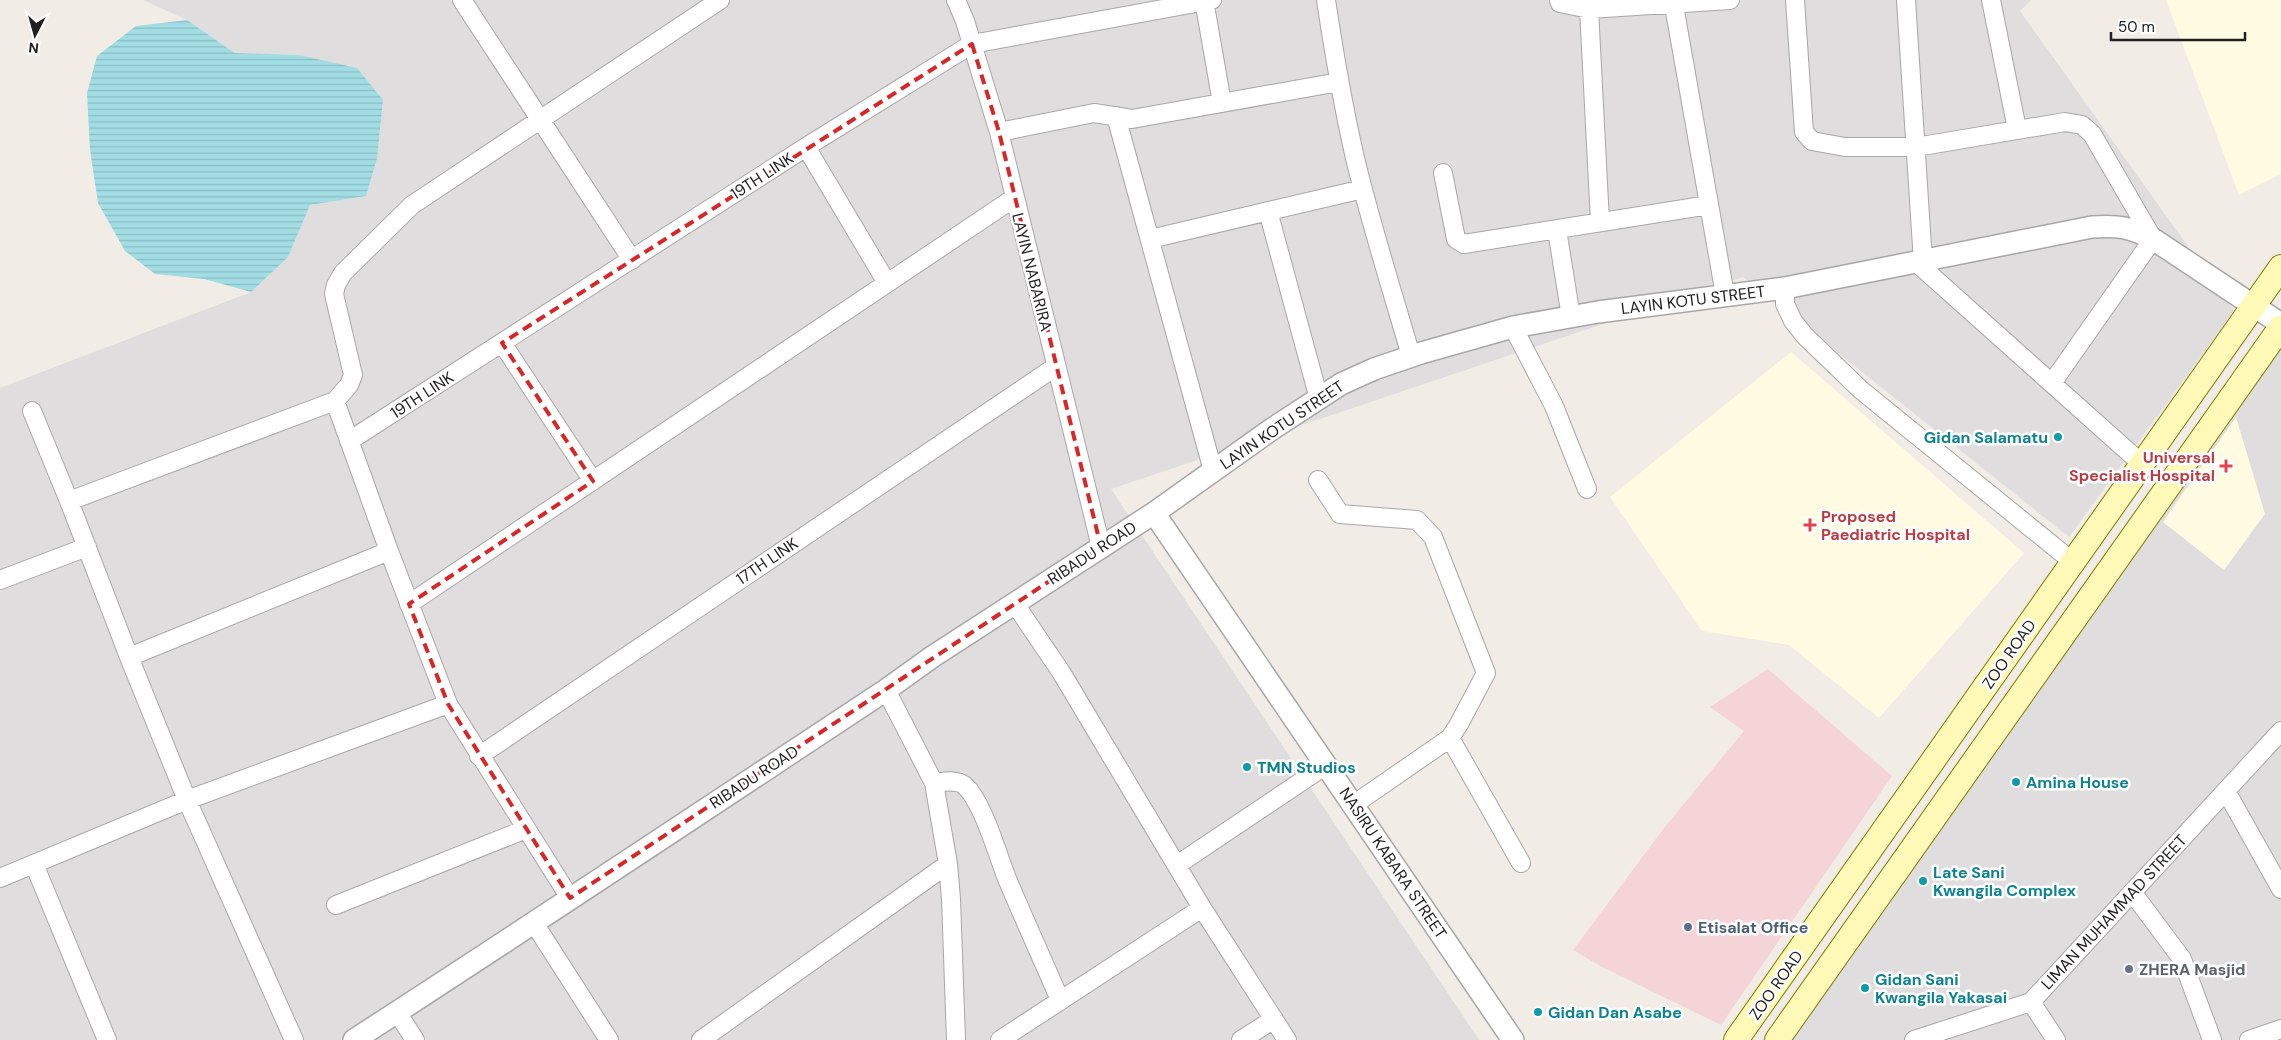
<svg xmlns="http://www.w3.org/2000/svg" width="2281" height="1040" font-family="'DM Sans',sans-serif">
  <style>
    .residential { fill: #dfddde }
    .commercial { fill: #f4d4d7 }
    .education { fill: #fffbe2 }
    .water { fill: url(#water-rules) }
    .lines { fill: none; stroke-linecap: round; stroke-linejoin: round }
    .minor-casing { stroke: #a7a7a7; stroke-width: 20 }
    .tertiary-casing { stroke: #a7a7a7; stroke-width: 24 }
    .secondary-casing { stroke: #7f7c00; stroke-width: 26 }
    .minor { stroke: #fff; stroke-width: 18 }
    .tertiary { stroke: #fff; stroke-width: 21 }
    .secondary { stroke: #fff9b7; stroke-width: 24 }
    .marked { fill: none; stroke: #d62828; stroke-width: 4; stroke-dasharray: 10 6; stroke-linejoin: round }
    .culture-dot { fill: #0f9aa8; stroke: #fff; stroke-width: 2 }
    .health-dot { fill: #e0444e; stroke: #fff; stroke-width: 2 }
    .service-dot { fill: #5c6f8a; stroke: #fff; stroke-width: 2 }
    .worship-dot { fill: #6b7280; stroke: #fff; stroke-width: 2 }
    .labels { text-anchor: middle; dominant-baseline: central; stroke-width: 5; stroke-linejoin: round; paint-order: stroke }
    .street-label { font-size: 16px; fill: #202020; stroke: #fff }
    .culture-label { font-size: 16px; font-weight: bold; fill: #0d838f; stroke: #fff; text-anchor: start }
    .health-label { font-size: 16px; font-weight: bold; fill: #be3a42; stroke: #fff; text-anchor: end }
    .service-label { font-size: 16px; font-weight: bold; fill: #4e5e75; stroke: #fff; text-anchor: start }
    .worship-label { font-size: 16px; font-weight: bold; fill: #5b616d; stroke: #fff; text-anchor: start }
  </style>
  <defs>
    <pattern id="water-rules" width="6" height="5" patternUnits="userSpaceOnUse" patternTransform="scale(1.25)"><rect width="6" height="5" fill="#a2dde4"/><path d="M0 2.5h6" fill="none" stroke="#8bbdc3"/></pattern>
  </defs>
  <rect width="100%" height="100%" fill="#f2ece6"/>
  <path class="residential" d="M143,0H2031L2020,11L2234,311L2069,537L1743,277L1111,489L1479,1040H0V388L251,292L288,257L310,205L366,196L377,159L383,100L299,55L235,53L187,20Z
    M2281,320V1040H1773Z"/>
  <path class="commercial" d="M1768,669L1892,776L1721,1025L1600,966L1573,950L1664,828L1744,731L1710,707Z"/>
  <path class="education" d="M2166,0H2281V174L2239,195Z
    M1791,352L2024,553L1879,718L1789,645L1702,631L1610,497Z
    M2236,417L2265,514L2224,570L2163,522Z"/>
  <path class="water" d="M187,20L235,53L299,55L357,68L383,100L377,159L366,196L310,205L288,257L251,292L204,279L155,274L125,251L98,203L90,150L87,93L97,56L136,26Z"/>
  <g class="lines">
    <defs>
      <path id="minor" d="M462,0L632,260
        M956,0L965,21L999,132L1101,547
        M1204,0L1222,103
        M1326,0C1334,53 1343,106 1355,158C1371,225 1392,290 1411,356
        M1559,0L1560,3L1589,9L1730,0
        M1673,0L1725,295
        M1795,0L1804,132L1812,141L1845,147H1916L2065,122L2082,125L2092,134L2153,239L2052,383
        M1906,0L1923,262
        M1991,0L2017,129
        M1589,9L1600,222
        M1116,116L1213,471
        M999,132L1094,113L1132,119L1339,82
        M806,147L887,283
        M1443,173L1456,239L1464,244L1709,205
        M1268,211L1319,399
        M1557,230L1571,317
        M1150,239L1363,189
        M1917,263L2142,464
        M1785,288V304L1793,321L1805,336L1861,390L2073,562
        M1513,327L1554,406L1587,489
        M502,343L593,481
        M32,411L69,501
        M349,441L806,147L972,44L1212,0
        M1318,480L1340,514L1417,520L1433,537L1486,673L1459,724L1450,738L1353,805
        M389,551L335,401L349,385L353,375L334,294L336,285L343,273L412,205L720,0
        M0,580L87,547
        M409,604L1014,198
        M129,657L69,501L335,401
        M886,690L934,783L948,864L951,899L956,1040
        M448,704L187,800L129,657L389,551L448,704L570,898
        M1450,738L1521,863
        M479,756L1055,367
        M934,783C943,782 956,779 964,785C983,801 998,857 1008,881C1025,921 1043,961 1060,1000
        M2226,791L2281,889
        M34,864L107,1040
        M1177,865L1326,765
        M0,878L187,800L294,1040
        M2132,892L2182,959L2212,1040
        M336,905L526,829
        M1202,908L1287,1040
        M534,923L609,1040
        M2031,1002L2056,1040
        M397,1012L415,1040
        M701,1040L948,864
        M1000,1040L1202,908L1061,672L1015,604
        M1241,1040L1274,1019
        M1914,1040L2031,1002L2281,731
        M2249,1040L2281,1029"/>
      <path id="tertiary" d="M1154,513L1513,1040
        M354,1040C532,925 709,807 886,690L932,657L1154,513L1272,429L1341,384L1374,369L1421,353L1513,327L1598,312L1785,288L2092,227C2118,225 2130,227 2153,239L2281,324"/>
      <path id="secondary" d="M1736,1040L2281,267
        M1777,1040L2281,327"/>
    </defs>
    <use href="#minor" class="minor-casing"/>
    <use href="#tertiary" class="tertiary-casing"/>
    <use href="#secondary" class="secondary-casing"/>
    <use href="#minor" class="minor"/>
    <use href="#tertiary" class="tertiary"/>
    <use href="#secondary" class="secondary"/>
  </g>
  <path class="marked" d="M972,44L999,132L1101,547L570,898L448,704L409,604L593,481L502,343Z"/>
  <g class="culture-dot">
    <circle cx="2058" cy="437" r="5"/>
    <circle cx="1247" cy="767" r="5"/>
    <circle cx="2016" cy="782" r="5"/>
    <circle cx="1923" cy="881" r="5"/>
    <circle cx="1865" cy="988" r="5"/>
    <circle cx="1538" cy="1012" r="5"/>
  </g>
  <g class="health-dot">
    <path d="M2223.5 458.5h5v5h5v5h-5v5h-5v-5h-5v-5h5z"/>
    <path d="M1807.5 517.5h5v5h5v5h-5v5h-5v-5h-5v-5h5z"/>
  </g>
  <circle class="service-dot" cx="1688" cy="927" r="5"/>
  <circle class="worship-dot" cx="2129" cy="969" r="5"/>
  <g class="labels">
    <g class="street-label">
      <text transform="translate(762 176) rotate(-33)">19TH LINK</text>
      <text transform="translate(1032 272) rotate(76)">LAYIN NABARIRA</text>
      <text transform="translate(1693 300) rotate(-7)">LAYIN KOTU STREET</text>
      <text transform="translate(422 395) rotate(-33)">19TH LINK</text>
      <text transform="translate(1282 425) rotate(-34)">LAYIN KOTU STREET</text>
      <text transform="translate(1092 553) rotate(-33)">RIBADU ROAD</text>
      <text transform="translate(767 561) rotate(-34)">17TH LINK</text>
      <text transform="translate(2009 654) rotate(-55)">ZOO ROAD</text>
      <text transform="translate(754 777) rotate(-33)">RIBADU ROAD</text>
      <text transform="translate(1393 863) rotate(56)">NASIRU KABARA STREET</text>
      <text transform="translate(2114 912) rotate(-47)">LIMAN MUHAMMAD STREET</text>
      <text transform="translate(1776 985) rotate(-55)">ZOO ROAD</text>
    </g>
    <g class="culture-label">
      <text x="2048" y="437" text-anchor="end">Gidan Salamatu</text>
      <text x="1257" y="767">TMN Studios</text>
      <text x="2026" y="782">Amina House</text>
      <text x="1933" y="872">Late Sani<tspan x="1933" dy="18">Kwangila Complex</tspan></text>
      <text x="1875" y="979">Gidan Sani<tspan x="1875" dy="18">Kwangila Yakasai</tspan></text>
      <text x="1548" y="1012">Gidan Dan Asabe</text>
    </g>
    <g class="health-label">
      <text x="2215" y="457">Universal<tspan x="2215" dy="18">Specialist Hospital</tspan></text>
      <text x="1821" y="516" text-anchor="start">Proposed<tspan x="1821" dy="18">Paediatric Hospital</tspan></text>
    </g>
    <g class="service-label">
      <text x="1698" y="927">Etisalat Office</text>
    </g>
    <g class="worship-label">
      <text x="2139" y="969">ZHERA Masjid</text>
    </g>
  </g>
  <g transform="translate(35 35) rotate(186)" stroke="#ffffff" stroke-width="4" paint-order="stroke">
  <path d="M0-4L9 19L0 12L-9 19Z" fill="#202020"/>
  <text y="-8" font-size="14" font-weight="bold" text-anchor="middle" fill="#202020">N</text>
  </g>
  <path d="M2111 32v8h134v-8" fill="none" stroke="#202020" stroke-width="2.5"/>
  <text x="2118" y="32" font-size="15" fill="#202020" stroke="#ffffff" stroke-width="4" paint-order="stroke">50 m</text>
</svg>
